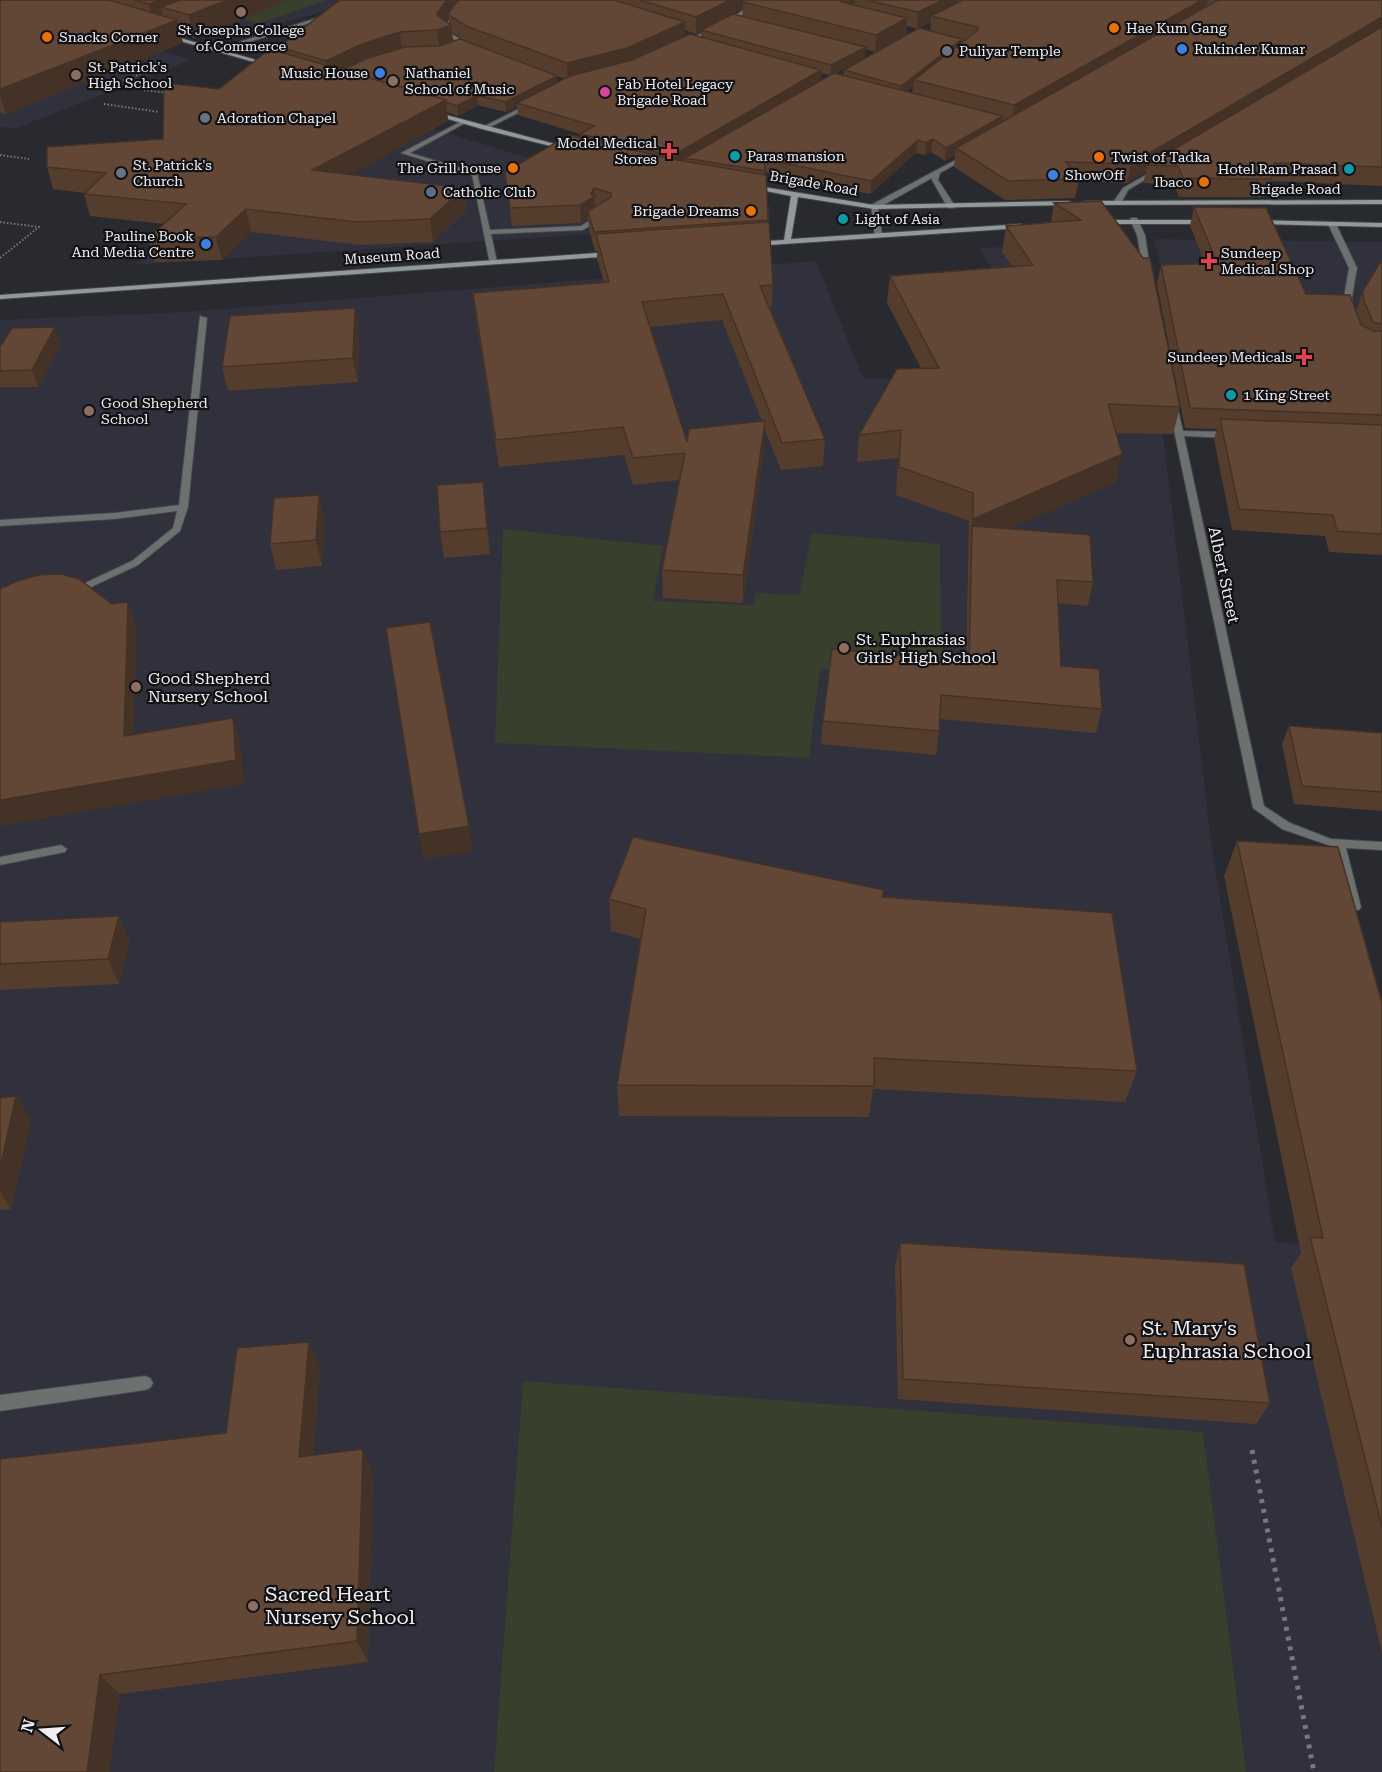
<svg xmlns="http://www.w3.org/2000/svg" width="1382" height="1772" font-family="'Roboto Serif',serif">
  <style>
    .built { fill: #31303d }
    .green { fill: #383f2c }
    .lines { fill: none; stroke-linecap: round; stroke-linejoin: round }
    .service-casing { stroke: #45454b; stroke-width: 2 }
    .minor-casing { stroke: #45454b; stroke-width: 2 }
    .secondary-casing { stroke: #45454b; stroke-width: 2 }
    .path-far1 { stroke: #77777e; stroke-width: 2; stroke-dasharray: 1.5 2; stroke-linecap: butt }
    .path { stroke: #77777e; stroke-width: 5; stroke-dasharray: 4 6; stroke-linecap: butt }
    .service { fill: #6c7170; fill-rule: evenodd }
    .minor { fill: #6c7170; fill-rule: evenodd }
    .secondary { fill: #929a98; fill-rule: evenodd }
    .wall { fill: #553d2e; fill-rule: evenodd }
    .shaded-wall { fill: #453226 }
    .building { fill: #634736; stroke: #453226; stroke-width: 1.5 }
    .education-dot { fill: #8d6e63; stroke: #121215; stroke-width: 2 }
    .food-dot { fill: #e8710a; stroke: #121215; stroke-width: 2 }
    .shop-dot { fill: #3f7fe0; stroke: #121215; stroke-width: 2 }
    .worship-dot { fill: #6b7280; stroke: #121215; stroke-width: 2 }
    .hotel-dot { fill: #d1479c; stroke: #121215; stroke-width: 2 }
    .health-dot { fill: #e0444e; stroke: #121215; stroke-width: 2 }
    .culture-dot { fill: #0f9aa8; stroke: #121215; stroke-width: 2 }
    .service-dot { fill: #5c6f8a; stroke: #121215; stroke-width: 2 }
    .labels { text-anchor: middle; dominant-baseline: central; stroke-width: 4.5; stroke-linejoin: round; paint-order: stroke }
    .far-poi-label { font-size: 14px; fill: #eeeef3; stroke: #121215; text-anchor: start }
    .far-street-label { font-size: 14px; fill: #eeeef3; stroke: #121215 }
    .street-label { font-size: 16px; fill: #eeeef3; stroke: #121215 }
    .poi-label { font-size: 16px; fill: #eeeef3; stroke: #121215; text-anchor: start }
    .near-poi-label { font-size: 20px; fill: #eeeef3; stroke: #121215; text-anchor: start }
  </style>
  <rect width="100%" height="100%" fill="#292930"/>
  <path class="built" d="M117,0H362L245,34Z
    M0,4L162,51L192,60L16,128L0,127Z
    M327,97L539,161L681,195L770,206L769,229L591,234L133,265L170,239Z
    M1154,239L1382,242V365L1185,363Z
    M1129,241L1157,382L1211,841L1275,1242L1382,1250V1772H0V320L185,312L816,261L863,378L1063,380L979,248Z"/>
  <path class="green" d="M257,0H327L257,24L224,11Z
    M503,529L663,546L653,601L754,605L756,593L799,595L812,533L940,544L942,679L820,669L809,758L495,743Z
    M523,1381L1203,1432L1246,1772H494Z"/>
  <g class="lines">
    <defs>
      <path id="service" d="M462,121L467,122L410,153L477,173L490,230L581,226L598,215L605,217L583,230L491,234L497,262L490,264L472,175L401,153Z
        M1329,222L1336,224L1357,268L1352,297L1353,310L1349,312L1345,310L1344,297L1349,268L1328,224Z
        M200,316L207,318L188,507L180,531L138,565L89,588L70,591V587L83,584L132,561L173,528L177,511L114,519L0,526V520L114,513L179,505Z
        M61,845L67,849L65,852L0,865V857Z
        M145,1376L150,1378L153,1383L150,1388L145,1390L0,1411V1395Z"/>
      <path id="minor" d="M471,0H477L456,18L447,31L471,46L469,49L441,31L452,16Z
        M758,0H765L734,21L687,44L682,43L730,19Z
        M327,15L332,16L246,43L224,53L219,52L242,41Z
        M530,103L533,105L532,106L486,129L481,128Z
        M965,155L970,156L940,173L938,180L955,206L954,208H948L932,180V178L878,208L882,235L875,237L871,205Z
        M1156,169L1161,170L1128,190L1121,203H1115L1114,201L1123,188Z
        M1131,218H1137L1145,235L1151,276L1144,274L1137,235L1130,220Z
        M1173,403L1177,406L1183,431L1231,432L1235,435L1231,438L1184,436L1264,806L1290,823L1331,839L1382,842V850L1346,848L1361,907L1359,910H1351L1349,907L1334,847L1282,829L1253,808L1169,406Z"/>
      <path id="secondary" d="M166,35H170L273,65L268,66L166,37Z
        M431,112H435L570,148L567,150L482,129L431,114Z
        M752,185L874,205L1069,201L1073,203L1069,205L874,209L798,197L791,239L1021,224L1025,226L1021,228L754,246H751V242L784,240L791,196L750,188V186Z
        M1382,200V204L1086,205L1082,203L1086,201Z
        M1098,220H1207L1211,222L1207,224H1101L1097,222Z
        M1254,220L1382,223V227L1257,224L1253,222Z
        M611,252H614V256L0,299V295Z"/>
    </defs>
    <use href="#service" class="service-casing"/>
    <use href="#minor" class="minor-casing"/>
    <use href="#secondary" class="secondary-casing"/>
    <path class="path-far1" d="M100,89L164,65
      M144,90L168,93
      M104,104L159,112
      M0,155L29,159
      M0,222L39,227L0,258"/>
    <path class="path" d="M1252,1450L1314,1772"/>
    <use href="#service" class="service"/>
    <use href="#minor" class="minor"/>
    <use href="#secondary" class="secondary"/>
  </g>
  <path class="wall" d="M0,0H289L194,38L181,34L183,43L6,114L0,113Z
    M340,0H1382V186L1271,181L1266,197H1179L1174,185L1143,183L1146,172L1127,183L1079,181L1075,198L1005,200L954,167L955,155L945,161L931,152L925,155L916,153L870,194L765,172L773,285L771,311L825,439L823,466L781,470L764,428V448L743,603L663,598L662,570L679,480L633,485L624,455L499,467L476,319L473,293L604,282L597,259V251H595L589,229L588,219L581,223L512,226L505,172L580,137V134L518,115L517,106L506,112L478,105L458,116L447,112L448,121L349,175L464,188L467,210L433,242L360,245L251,232L222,260L154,262L148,238L164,224L90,216L84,194L85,193L53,189L47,167L163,139L219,89L280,52L279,47ZM743,8L742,17L732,15ZM449,17V24L445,21ZM931,22L930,31L844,70L843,76L835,73L865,58V49L875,52L906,35L907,26L917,29ZM685,30L696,34L701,31V37L685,36ZM452,32L465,41H453ZM821,73L830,75L820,81ZM557,76L565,79L557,83ZM913,86L912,93L906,92ZM722,320L762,421L687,442L650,327Z
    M1101,201L1180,407L1173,434L1116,433V482L1009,529L1093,582L1088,606L1058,603L1061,666L1102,709L1096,733L940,719L939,731L936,755L821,744L823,721L966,661L969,521L896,495L898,458L857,462L859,435L921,368L887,303L890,276L1012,266L1002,252L1006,226L1051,222L1054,203Z
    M1194,207L1306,294L1356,311L1363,291L1382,259V555L1329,552L1325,536L1232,530L1214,439L1217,429L1185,428L1157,284L1161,265L1205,264L1190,225Z
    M359,332L358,382L228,391L222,367Z
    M61,344L38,387H0V347Z
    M319,495L324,520L322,566L276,570L270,544Z
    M486,507L490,554L444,558L440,532Z
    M1289,726L1382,733V811L1294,804L1282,744Z
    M1237,841L1382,1003V1653L1291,1268L1301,1253L1224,876Z
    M883,897L1137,1071L1125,1102L873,1089L869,1117L619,1116L617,1085L641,939L611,931L609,899Z
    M0,922L130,941L119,984L0,990Z
    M0,1098L31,1120L11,1209L0,1210Z
    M900,1243L1270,1403L1256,1424L898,1399L895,1266Z
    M309,1342L320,1368L313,1455L373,1474L368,1662L120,1694L0,1772L226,1433Z"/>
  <path class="shaded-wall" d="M160,0H225L161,7L164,23L155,27L149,4Z
    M228,0H289L194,38L189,15Z
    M447,0H468L448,14L449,17L440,29L451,25L453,42L439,47L437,30V13Z
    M730,0H754L743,2V8L729,17L696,34V17Z
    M841,0H855V2L841,13Z
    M943,0H959L958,9L931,16V22L917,29L918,12Z
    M1202,0H1208L1205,13L1012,123L1014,105Z
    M1382,17V27L1147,165L1146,172L1127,183L1131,164Z
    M907,18L906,35L875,52L876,35Z
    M177,20L183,43L6,114L0,96V89Z
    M685,22V38L627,65L568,81L567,63Z
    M400,32L402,49L329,78L326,61L362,44Z
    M962,39L961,48L914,80L913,86L901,96V86Z
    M866,47L865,58L831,76V65Z
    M821,70L820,82L685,158V161L672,169V156Z
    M557,76L558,85L517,103V106L506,112L505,102Z
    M477,95L478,105L458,116L457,106Z
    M446,100L448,121L316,193L312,170Z
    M1003,116L1001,129L956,148L955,155L945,161L946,148Z
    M933,139L931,152L925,155L926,143Z
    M918,140L916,153L870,194L871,181Z
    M464,188L467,210L433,242L430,219Z
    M594,188L595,215L588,211V219L581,223L580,205L591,194Z
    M246,209L251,232L222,260L216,237Z
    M355,308L359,332L358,382L353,358Z
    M55,327L61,344L38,387L32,370Z
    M765,421L764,448L743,603V575Z
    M1122,454L1116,482L971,546L972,526L968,547L973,519Z
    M483,482L486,507L490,554L487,528Z
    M319,495L324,520L322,566L316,540Z
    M128,602L137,627L133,760L124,736Z
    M233,718L240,742L244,784L0,826V800Z
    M469,826L473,851L424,860L419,834Z
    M119,916L130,941L119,984L108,959Z
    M16,1096L31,1120L11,1209L0,1191V1168Z
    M309,1342L320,1368L311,1481L299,1457Z
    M363,1449L373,1474L368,1662L357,1641Z
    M100,1675L120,1694L110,1772H87Z"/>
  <path class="building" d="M0,0H109L177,20L0,89Z
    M135,0H160L149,4Z
    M181,0H228L189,15L161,7Z
    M340,0H447L437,13L438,16L451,25L437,30L400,32L362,44L326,61L279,47Z
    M459,0H614L685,22L627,48L567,63L466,26L448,14L456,3Z
    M640,0H730L696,17Z
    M745,0H841V2L907,18L876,35L743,2Z
    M866,0H943L918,12Z
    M963,0H1202L1014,105L914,80L978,30L977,27L931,16Z
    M1218,0H1382V17L1131,164L1066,162L1079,179L1008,181L956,148Z
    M733,14L866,47L831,65L701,30Z
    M1382,27V167L1274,163L1271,179L1183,178L1178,166L1147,165Z
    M919,28L962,39L901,86L844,70Z
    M690,34L821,70L672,156L580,134L594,126L517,103L570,76L632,60Z
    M460,39L557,76L505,102L477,95L457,106L446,102V100L342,70L368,58L405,47L439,46Z
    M270,49L446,100L312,170L464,188L430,219L356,222L246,209L216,237L148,238L186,204L84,194L106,173L47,167V147L163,139L164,83L219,89Z
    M834,73L1003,116L946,148L933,139L926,143L918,140L871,181L764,159L765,171L685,158Z
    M569,135L672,159L766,175L768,220L594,232L588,211L611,197V193L594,188L591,194L595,196L580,205L510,208L505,172Z
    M1101,201L1143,258H1150L1180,407L1108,404L1122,454L973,519V493L899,467L901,430L859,435L897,369L939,368L890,276L1033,265L1006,226L1081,220L1054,203Z
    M1194,207L1266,208L1306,294L1350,295L1361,325L1373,331H1382V415L1190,408L1161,265L1217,263Z
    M769,222L773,285L760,286L825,439L782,443L723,294L642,302L687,442L689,429L765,421L743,575L662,570L685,453L633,458L623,427L496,440L473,293L609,282L596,234Z
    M1382,259V324L1373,322L1364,301L1363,291Z
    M355,308L353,358L222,367L230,316Z
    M55,327L32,370L0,371V347L12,328Z
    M1220,419L1382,425V534L1337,531L1333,515L1239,509Z
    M483,482L487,528L440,532L437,485Z
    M319,495L316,540L270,544L274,498Z
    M972,526L1090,535L1093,582L1057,580L1061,666L1099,669L1102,709L941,695L939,731L823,721L832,649L969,662Z
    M61,574L79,579L112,604L128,602L124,736L233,718L236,760L0,800V589L17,581L39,575Z
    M430,622L469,826L419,834L386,628Z
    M1289,726L1382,733V792L1302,786Z
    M633,837L884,890L882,897L1112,913L1137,1071L874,1058V1086L617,1085L646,909L609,899Z
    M1237,841L1338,847L1382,1003V1527L1310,1237L1323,1238Z
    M119,916L108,959L0,964V922Z
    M16,1096L0,1168V1098Z
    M900,1243L1244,1264L1270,1403L903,1379Z
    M309,1342L299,1457L363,1449L357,1641L100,1675L87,1772H0V1459L226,1433L237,1348Z"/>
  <g class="education-dot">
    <circle cx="241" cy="12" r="6"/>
    <circle cx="76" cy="75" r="6"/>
    <circle cx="393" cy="81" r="6"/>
    <circle cx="89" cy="411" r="6"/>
    <circle cx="844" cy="648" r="6"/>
    <circle cx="136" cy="687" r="6"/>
    <circle cx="1130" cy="1340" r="6"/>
    <circle cx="253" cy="1606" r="6"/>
  </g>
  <g class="food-dot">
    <circle cx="1114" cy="28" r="6"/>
    <circle cx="47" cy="37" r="6"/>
    <circle cx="1099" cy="157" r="6"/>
    <circle cx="513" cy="168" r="6"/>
    <circle cx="1204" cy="182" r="6"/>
    <circle cx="751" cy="211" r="6"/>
  </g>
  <g class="shop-dot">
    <circle cx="1182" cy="49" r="6"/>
    <circle cx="380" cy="73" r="6"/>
    <circle cx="1053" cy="175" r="6"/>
    <circle cx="206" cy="244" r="6"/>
  </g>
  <g class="worship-dot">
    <circle cx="947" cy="51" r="6"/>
    <circle cx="205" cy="118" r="6"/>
    <circle cx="121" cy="173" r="6"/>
  </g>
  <circle class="hotel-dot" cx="605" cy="92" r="6"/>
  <g class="health-dot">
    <path d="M666 142h6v6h6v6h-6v6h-6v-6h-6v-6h6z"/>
    <path d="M1206 252h6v6h6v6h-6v6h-6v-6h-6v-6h6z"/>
    <path d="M1301 348h6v6h6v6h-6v6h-6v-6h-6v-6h6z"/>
  </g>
  <g class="culture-dot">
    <circle cx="735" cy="156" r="6"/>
    <circle cx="1349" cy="169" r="6"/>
    <circle cx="843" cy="219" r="6"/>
    <circle cx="1231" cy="395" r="6"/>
  </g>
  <circle class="service-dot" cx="431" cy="192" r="6"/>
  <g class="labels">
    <g class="far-poi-label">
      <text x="1126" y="28">Hae Kum Gang</text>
      <text x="241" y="30" text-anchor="middle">St Josephs College<tspan x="241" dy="16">of Commerce</tspan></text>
      <text x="59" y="37">Snacks Corner</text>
      <text x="1194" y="49">Rukinder Kumar</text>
      <text x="959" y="51">Puliyar Temple</text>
      <text x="88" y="67">St. Patrick's<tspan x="88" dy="16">High School</tspan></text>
      <text x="368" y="73" text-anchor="end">Music House</text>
      <text x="405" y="73">Nathaniel<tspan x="405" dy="16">School of Music</tspan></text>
      <text x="617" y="84">Fab Hotel Legacy<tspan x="617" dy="16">Brigade Road</tspan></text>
      <text x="217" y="118">Adoration Chapel</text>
      <text x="657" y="143" text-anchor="end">Model Medical<tspan x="657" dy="16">Stores</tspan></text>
      <text x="747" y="156">Paras mansion</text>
      <text x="1111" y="157">Twist of Tadka</text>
      <text x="133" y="165">St. Patrick's<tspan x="133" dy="16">Church</tspan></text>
      <text x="501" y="168" text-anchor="end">The Grill house</text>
      <text x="1337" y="169" text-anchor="end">Hotel Ram Prasad</text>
      <text x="1065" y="175">ShowOff</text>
      <text x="1192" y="182" text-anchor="end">Ibaco</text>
      <text x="443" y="192">Catholic Club</text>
      <text x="739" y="211" text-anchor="end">Brigade Dreams</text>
      <text x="855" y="219">Light of Asia</text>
      <text x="194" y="236" text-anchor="end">Pauline Book<tspan x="194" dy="16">And Media Centre</tspan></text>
      <text x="1221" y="253">Sundeep<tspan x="1221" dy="16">Medical Shop</tspan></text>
      <text x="1292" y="357" text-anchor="end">Sundeep Medicals</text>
      <text x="1243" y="395">1 King Street</text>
      <text x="101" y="403">Good Shepherd<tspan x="101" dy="16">School</tspan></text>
    </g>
    <g class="far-street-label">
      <text transform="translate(814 183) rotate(10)">Brigade Road</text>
      <text x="1296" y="189">Brigade Road</text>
      <text transform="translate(392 256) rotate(-4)">Museum Road</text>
    </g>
    <g class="street-label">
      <text transform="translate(1224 575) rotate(78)">Albert Street</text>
    </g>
    <g class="poi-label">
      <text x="856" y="639">St. Euphrasias<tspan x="856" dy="18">Girls' High School</tspan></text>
      <text x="148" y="678">Good Shepherd<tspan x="148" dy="18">Nursery School</tspan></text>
    </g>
    <g class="near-poi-label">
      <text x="1142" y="1328">St. Mary's<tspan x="1142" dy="23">Euphrasia School</tspan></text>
      <text x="265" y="1594">Sacred Heart<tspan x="265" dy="23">Nursery School</tspan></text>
    </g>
  </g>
  <g transform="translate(42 1730) rotate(287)" stroke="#121215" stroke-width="4.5" paint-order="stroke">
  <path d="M0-4.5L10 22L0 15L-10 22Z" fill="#eeeef3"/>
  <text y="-9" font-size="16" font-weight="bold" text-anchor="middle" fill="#eeeef3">N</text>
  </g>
</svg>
